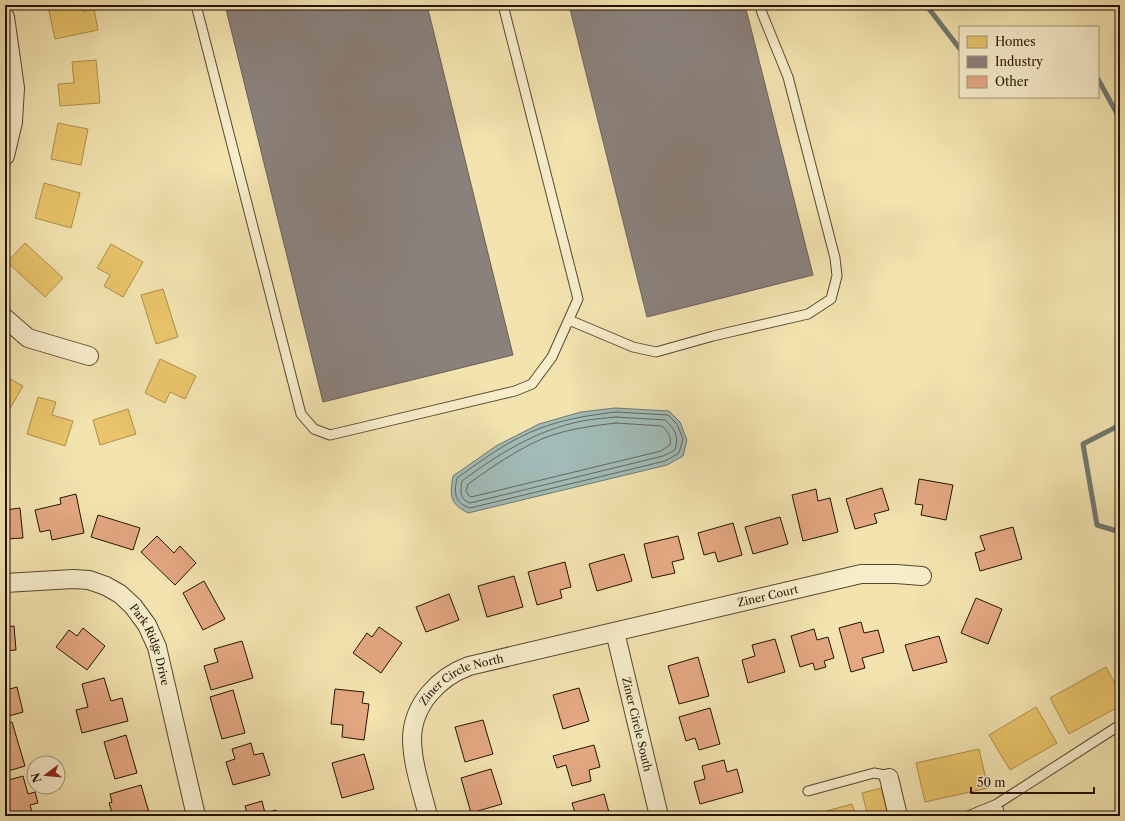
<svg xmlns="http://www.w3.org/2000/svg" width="1125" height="821" font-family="'Libre Caslon Text',serif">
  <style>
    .water { fill: #a1bbb7; stroke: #6f7870 }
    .homes { fill: #e9c46a; stroke: #ae8f4c }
    .industry { fill: #8a817c; stroke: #6b6058 }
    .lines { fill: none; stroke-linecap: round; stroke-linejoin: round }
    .shore { stroke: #62675e; stroke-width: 1 }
    .stream { stroke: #6f7870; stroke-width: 5 }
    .building { fill: #e4a882; stroke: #231305 }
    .service-casing { stroke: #574730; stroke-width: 11 }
    .minor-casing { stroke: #574730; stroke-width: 20 }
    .service { stroke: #f7edcb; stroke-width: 9 }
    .minor { stroke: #f7edcb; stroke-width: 18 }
    .labels { text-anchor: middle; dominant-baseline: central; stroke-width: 4; stroke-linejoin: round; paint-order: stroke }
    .street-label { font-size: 11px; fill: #231305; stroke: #f7edcb }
  </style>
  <rect width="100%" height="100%" fill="#f2e3af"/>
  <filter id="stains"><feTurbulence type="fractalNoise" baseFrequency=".005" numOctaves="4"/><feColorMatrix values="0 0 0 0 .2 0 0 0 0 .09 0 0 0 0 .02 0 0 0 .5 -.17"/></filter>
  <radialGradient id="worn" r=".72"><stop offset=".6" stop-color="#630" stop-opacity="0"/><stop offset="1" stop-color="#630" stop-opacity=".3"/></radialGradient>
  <path class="water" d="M615,408L669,411L680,422L687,440L683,456L667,465L468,513C449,503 450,496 453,476L496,446L539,424L581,412Z"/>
  <path class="homes" d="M58,5H82L83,12L94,9L98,30L55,39L48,7Z
    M96,60L100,103L60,106L58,84L74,83L72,62Z
    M58,123L88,129L81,165L51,159Z
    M44,183L80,193L71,228L35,218Z
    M25,243L63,278L45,297L7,262Z
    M111,244L143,262L123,297L104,286L110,275L97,268Z
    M163,289L178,337L156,344L141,295Z
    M160,359L196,376L185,399L170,392L165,403L145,393Z
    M5,376L23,386L7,414L5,412Z
    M38,397L56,402L52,415L73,421L65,446L27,434Z
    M128,409L136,434L100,445L93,420Z
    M1106,667L1120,693V706L1069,734L1050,698Z
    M1036,707L1057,743L1010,770L989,735Z
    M979,749L988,788L925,802L916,763Z
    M881,788L888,816H868L862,793Z
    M852,804L856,816H808Z"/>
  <path class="industry" d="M225,5H427L513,355L323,402Z
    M569,5H745L813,275L647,317Z"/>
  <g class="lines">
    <path class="shore" d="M616,412L668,415L677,424L683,439L679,453L665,461L470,508C454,503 454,492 457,478C482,460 512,438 541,428C565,419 590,415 616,412Z
      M616,417L665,420C675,429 679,436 675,450L663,456L470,503C460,500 460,491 462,481C498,454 537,430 582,421C593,419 605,418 616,417Z
      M616,423L662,426C668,431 672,438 670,445L661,451L471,497L469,496L466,491L468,484C492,467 516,450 544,438C567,429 592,426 616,423Z"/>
    <path class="stream" d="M926,5L960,49
      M1098,79L1120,119
      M1120,425L1083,444L1097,525L1120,532"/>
  </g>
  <path class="building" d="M919,479L953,485L946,520L921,515L923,505L915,504Z
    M882,488L889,510L874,514L877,523L855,529L846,499Z
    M816,489L818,501L830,498L838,532L803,541L792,495Z
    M76,494L84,533L52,540L50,530L40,532L35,510L61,504L60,498Z
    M20,508L23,538L5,539V510Z
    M98,515L140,528L133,550L91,537Z
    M780,517L788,544L753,554L745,527Z
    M733,523L742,555L718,562L715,552L704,555L698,533Z
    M1013,527L1022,559L980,571L975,553L985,550L980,536Z
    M157,536L174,553L180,546L196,563L175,585L141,552Z
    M678,536L684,559L672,562L675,573L652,578L644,544Z
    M624,554L632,581L597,591L589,564Z
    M565,562L571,587L560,590L562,598L537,605L528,572Z
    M514,576L523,607L487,617L478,586Z
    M204,581L225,619L203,630L183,593Z
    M449,594L459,620L426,632L416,607Z
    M976,598L1002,609L988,644L961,633Z
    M861,622L864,633L878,630L884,652L862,658L865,668L851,672L839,628Z
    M14,626L16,650L5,651V627Z
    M379,627L402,643L381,673L353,653L367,633L372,637Z
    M83,628L105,646L87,670L56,647L69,630L77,636Z
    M814,629L817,640L828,637L834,658L824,661L826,667L815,670L813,663L800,667L791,636Z
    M939,636L947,662L913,671L905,645Z
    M775,639L785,672L748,683L742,660L755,656L752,645Z
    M242,641L253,678L211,690L204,666L218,662L214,649Z
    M698,657L709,696L679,704L668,666Z
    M104,678L111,701L122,698L128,721L82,733L76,710L88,707L82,684Z
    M5,686L6,690L17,687L23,712L5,717Z
    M579,688L589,721L563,729L553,695Z
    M335,689L364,692L362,703L369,704L364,740L342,737L343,725L331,724Z
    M233,690L245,733L222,739L210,697Z
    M710,708L720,744L699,750L695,738L686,741L679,717Z
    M483,720L493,754L465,762L455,727Z
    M12,722L25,766L5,772V724Z
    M126,735L137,773L115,779L104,742Z
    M251,743L254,755L263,753L270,775L233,785L226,762L235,759L232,749Z
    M594,745L600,767L589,770L591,781L572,786L566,765L557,768L553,756Z
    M364,754L374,789L342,798L332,763Z
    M724,760L727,772L737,769L743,792L700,804L694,782L705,779L702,766Z
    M491,769L502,804L471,813L461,778Z
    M23,776L28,794L35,792L38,803L30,805L33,816H10L5,800V781Z
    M141,785L150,816H113L109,803L112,802L110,794Z
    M604,794L610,816H576L572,803Z
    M262,801L265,813L276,810L277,816H248L245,806Z
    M377,811L379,816H360Z"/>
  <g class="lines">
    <defs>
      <path id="service" d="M196,5L301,414L314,429L330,435L515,391L532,384L552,357L578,299L503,5
        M569,320L633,347L656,352L713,336L808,314L831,299L837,276L835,258L788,77L762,13L760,5
        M808,791L874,773L885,775L889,778
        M997,804L1000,816
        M968,816L997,804L1120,725"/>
      <g id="minor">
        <path d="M5,17L15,88L13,122L5,156"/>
        <path d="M5,318L28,338L89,356"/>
        <path id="s1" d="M5,583L73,579L89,580L106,586L120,594L133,606L147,625L157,647L196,816"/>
        <path id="s2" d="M615,632L659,816"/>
        <path d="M889,778L898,816"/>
        <path id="s3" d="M428,816C422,791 412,764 412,738C413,704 439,677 469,666L861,574H896L922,576"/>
      </g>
    </defs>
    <use href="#service" class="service-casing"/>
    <use href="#minor" class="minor-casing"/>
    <use href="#service" class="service"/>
    <use href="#minor" class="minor"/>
  </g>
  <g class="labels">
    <g class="street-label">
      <text stroke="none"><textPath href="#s3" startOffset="484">Ziner Court</textPath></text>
      <text stroke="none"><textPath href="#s1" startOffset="179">Park Ridge Drive</textPath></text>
      <text stroke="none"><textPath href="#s3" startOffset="164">Ziner Circle North</textPath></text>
      <text stroke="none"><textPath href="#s2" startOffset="95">Ziner Circle South</textPath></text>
    </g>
  </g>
  <rect width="1125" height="821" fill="none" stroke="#f2e3af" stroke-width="20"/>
  <rect x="6" y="6" width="1113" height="809" fill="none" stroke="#231305" stroke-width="2"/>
  <rect x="10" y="10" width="1105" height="801" fill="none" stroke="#231305"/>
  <rect x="959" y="26" width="140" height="72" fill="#f7edcb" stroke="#a2967c"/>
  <rect x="967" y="36" width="20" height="12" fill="#e9c46a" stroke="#a2967c"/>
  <text x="995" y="46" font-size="12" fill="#231305">Homes</text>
  <rect x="967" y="56" width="20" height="12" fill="#8a817c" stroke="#a2967c"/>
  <text x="995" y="66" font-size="12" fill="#231305">Industry</text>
  <rect x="967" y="76" width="20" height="12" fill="#e4a882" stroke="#a2967c"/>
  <text x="995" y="86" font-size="12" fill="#231305">Other</text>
  <g transform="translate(46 775) rotate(254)"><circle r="19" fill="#f7edcb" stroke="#a2967c"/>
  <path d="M0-3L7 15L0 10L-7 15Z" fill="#8f2418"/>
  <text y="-6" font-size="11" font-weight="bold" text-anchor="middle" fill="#231305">N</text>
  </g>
  <path d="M971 787v6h123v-6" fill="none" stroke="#231305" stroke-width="2"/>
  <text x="977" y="787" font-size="12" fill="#231305" stroke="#f7edcb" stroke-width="3" paint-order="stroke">50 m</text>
  <rect width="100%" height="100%" filter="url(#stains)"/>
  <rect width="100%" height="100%" fill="url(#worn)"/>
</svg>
